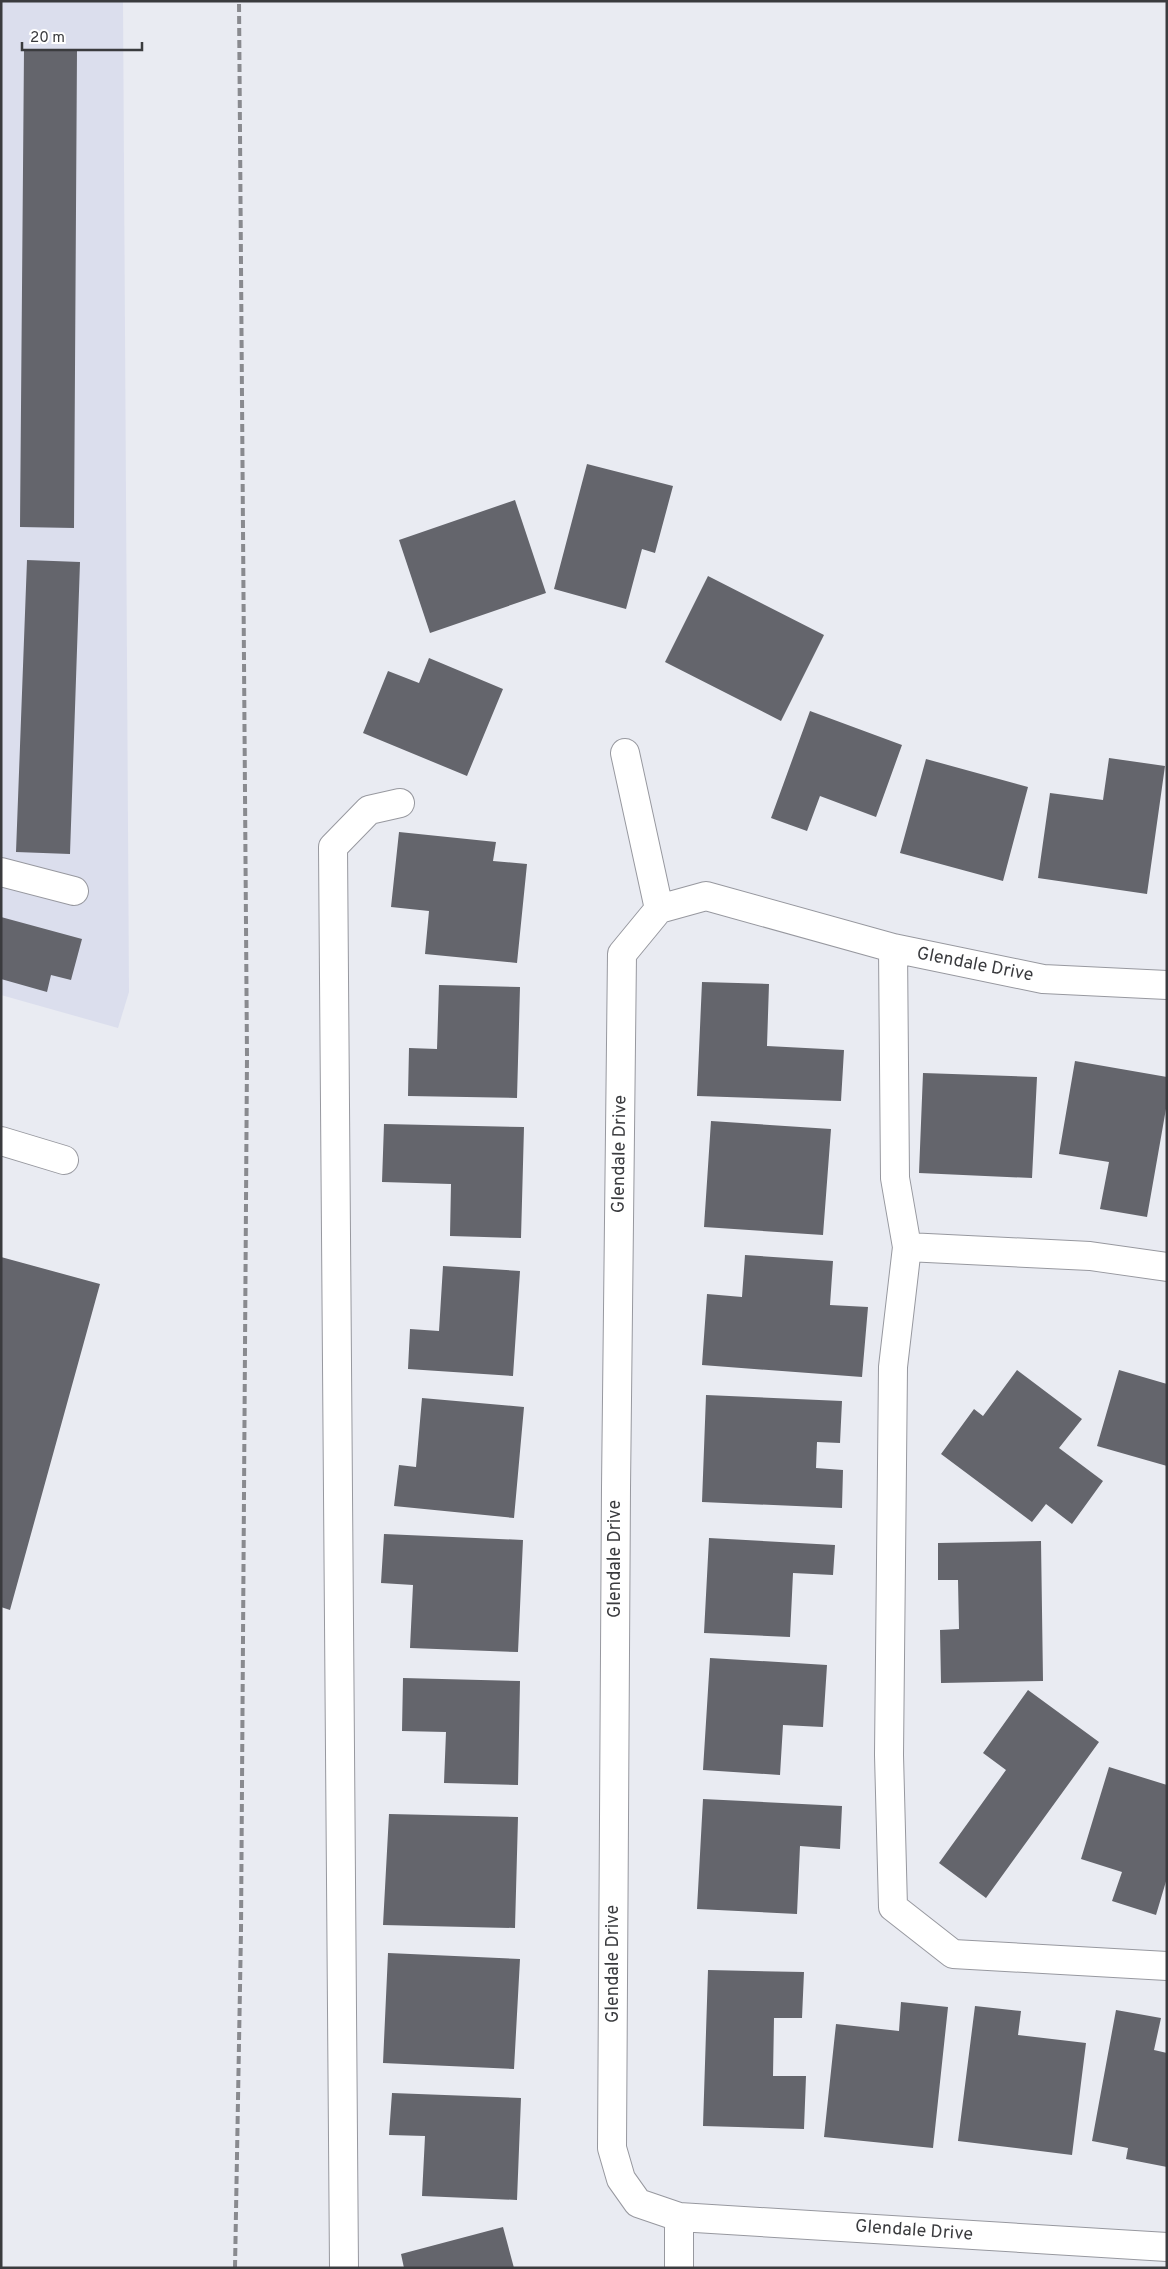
<svg xmlns="http://www.w3.org/2000/svg" width="1168" height="2269" font-family="Overpass,sans-serif">
  <style>
    .built { fill: #dbdeed }
    .building { fill: #64656c }
    .lines { fill: none; stroke-linecap: round; stroke-linejoin: round }
    .minor-casing { stroke: #97989f; stroke-width: 30 }
    .minor { stroke: #fff; stroke-width: 28 }
    .rail { stroke: #898a8f; stroke-width: 4; stroke-dasharray: 8 4; stroke-linecap: butt }
    .labels { text-anchor: middle; dominant-baseline: central; stroke-width: 5; stroke-linejoin: round; paint-order: stroke }
    .street-label { font-size: 18px; fill: #3a3b3e; stroke: #fff }
  </style>
  <rect width="100%" height="100%" fill="#e9ebf2"/>
  <path class="built" d="M1,1H123L129,992L118,1028L1,995Z"/>
  <path class="building" d="M24,50H77L74,528L20,527Z
    M587,464L673,486L655,553L642,549L626,609L554,589Z
    M515,500L546,593L430,633L399,540Z
    M27,560L80,562L70,854L16,852Z
    M708,576L824,635L781,721L665,662Z
    M429,658L503,689L467,776L363,733L388,671L419,683Z
    M810,711L902,745L876,817L820,796L807,831L771,818Z
    M1109,758L1165,766L1147,894L1038,878L1050,793L1103,800Z
    M926,759L1028,787L1003,881L900,853Z
    M399,832L496,842L493,861L527,864L517,963L425,954L429,911L391,907Z
    M1,917L82,939L71,980L51,975L47,992L1,979Z
    M702,982L769,984L767,1046L844,1050L841,1101L697,1096Z
    M439,985L520,987L517,1098L408,1096L409,1048L437,1049Z
    M1075,1061L1167,1077V1103L1147,1217L1100,1209L1109,1162L1059,1154Z
    M923,1073L1037,1077L1032,1178L919,1173Z
    M711,1121L831,1129L823,1235L704,1227Z
    M384,1124L524,1127L521,1238L450,1236L451,1184L382,1182Z
    M745,1255L833,1261L830,1305L868,1307L862,1377L702,1365L707,1294L742,1297Z
    M1,1257L100,1284L10,1610L1,1607Z
    M443,1266L520,1271L513,1376L408,1369L410,1329L439,1331Z
    M1017,1370L1082,1419L1059,1448L1103,1481L1072,1524L1046,1504L1032,1522L941,1454L974,1409L983,1416Z
    M1119,1370L1167,1384V1466L1097,1446Z
    M706,1395L842,1401L840,1443L817,1442L816,1468L843,1470L842,1508L702,1502Z
    M422,1398L524,1407L514,1518L394,1506L399,1465L416,1467Z
    M384,1534L523,1540L518,1652L410,1648L413,1585L381,1583Z
    M709,1538L835,1545L833,1575L793,1573L790,1637L704,1633Z
    M1041,1541L1043,1681L941,1683L940,1630L959,1629L958,1580H938V1543Z
    M710,1658L827,1665L823,1727L783,1725L780,1775L703,1770Z
    M403,1678L520,1681L518,1785L444,1783L446,1732L402,1731Z
    M1028,1690L1099,1742L986,1898L939,1863L1006,1770L983,1753Z
    M1109,1767L1167,1785V1878L1156,1915L1112,1901L1122,1872L1081,1859Z
    M703,1799L842,1806L840,1849L800,1846L797,1914L697,1909Z
    M389,1814L518,1817L515,1928L383,1925Z
    M388,1953L520,1959L514,2069L383,2063Z
    M708,1970L804,1972L802,2018H774L773,2076H806L804,2129L703,2126Z
    M901,2002L948,2007L933,2148L824,2137L836,2024L899,2031Z
    M975,2006L1021,2011L1018,2035L1086,2043L1072,2155L958,2141Z
    M1116,2010L1161,2018L1154,2050L1167,2053V2167L1126,2159L1128,2148L1092,2141Z
    M392,2093L521,2098L517,2200L422,2196L425,2136L389,2135Z
    M503,2227L514,2268H404L401,2254Z"/>
  <g class="lines">
    <defs>
      <path id="minor" d="M625,753L659,909
        M1,872L74,891
        M893,948L895,1178L907,1247L1090,1256L1167,1267
        M1167,985L1043,979L893,948L706,896L659,909L622,954L616,1488L612,2148L621,2179L638,2203L679,2217L1167,2247
        M1,1141L64,1160
        M907,1247L893,1367L889,1755L893,1907L953,1954L1167,1966
        M344,2268L333,847L369,810L400,803
        M679,2268V2217"/>
    </defs>
    <use href="#minor" class="minor-casing"/>
    <use href="#minor" class="minor"/>
    <path class="rail" d="M235,2268L241,1931L247,1057L239,1"/>
  </g>
  <g class="labels">
    <g class="street-label">
      <text transform="translate(975 965) rotate(11)">Glendale Drive</text>
      <text transform="translate(620 1154) rotate(-89)">Glendale Drive</text>
      <text transform="translate(615 1559) rotate(-90)">Glendale Drive</text>
      <text transform="translate(613 1964) rotate(-90)">Glendale Drive</text>
      <text transform="translate(914 2231) rotate(4)">Glendale Drive</text>
    </g>
  </g>
  <rect width="1168" height="2269" fill="none" stroke="#3a3b3e" stroke-width="5"/>
  <path d="M22 42v8h120v-8" fill="none" stroke="#3a3b3e" stroke-width="2.5"/>
  <text x="30" y="42" font-size="15" fill="#3a3b3e" stroke="#ffffff" stroke-width="4" paint-order="stroke">20 m</text>
</svg>
